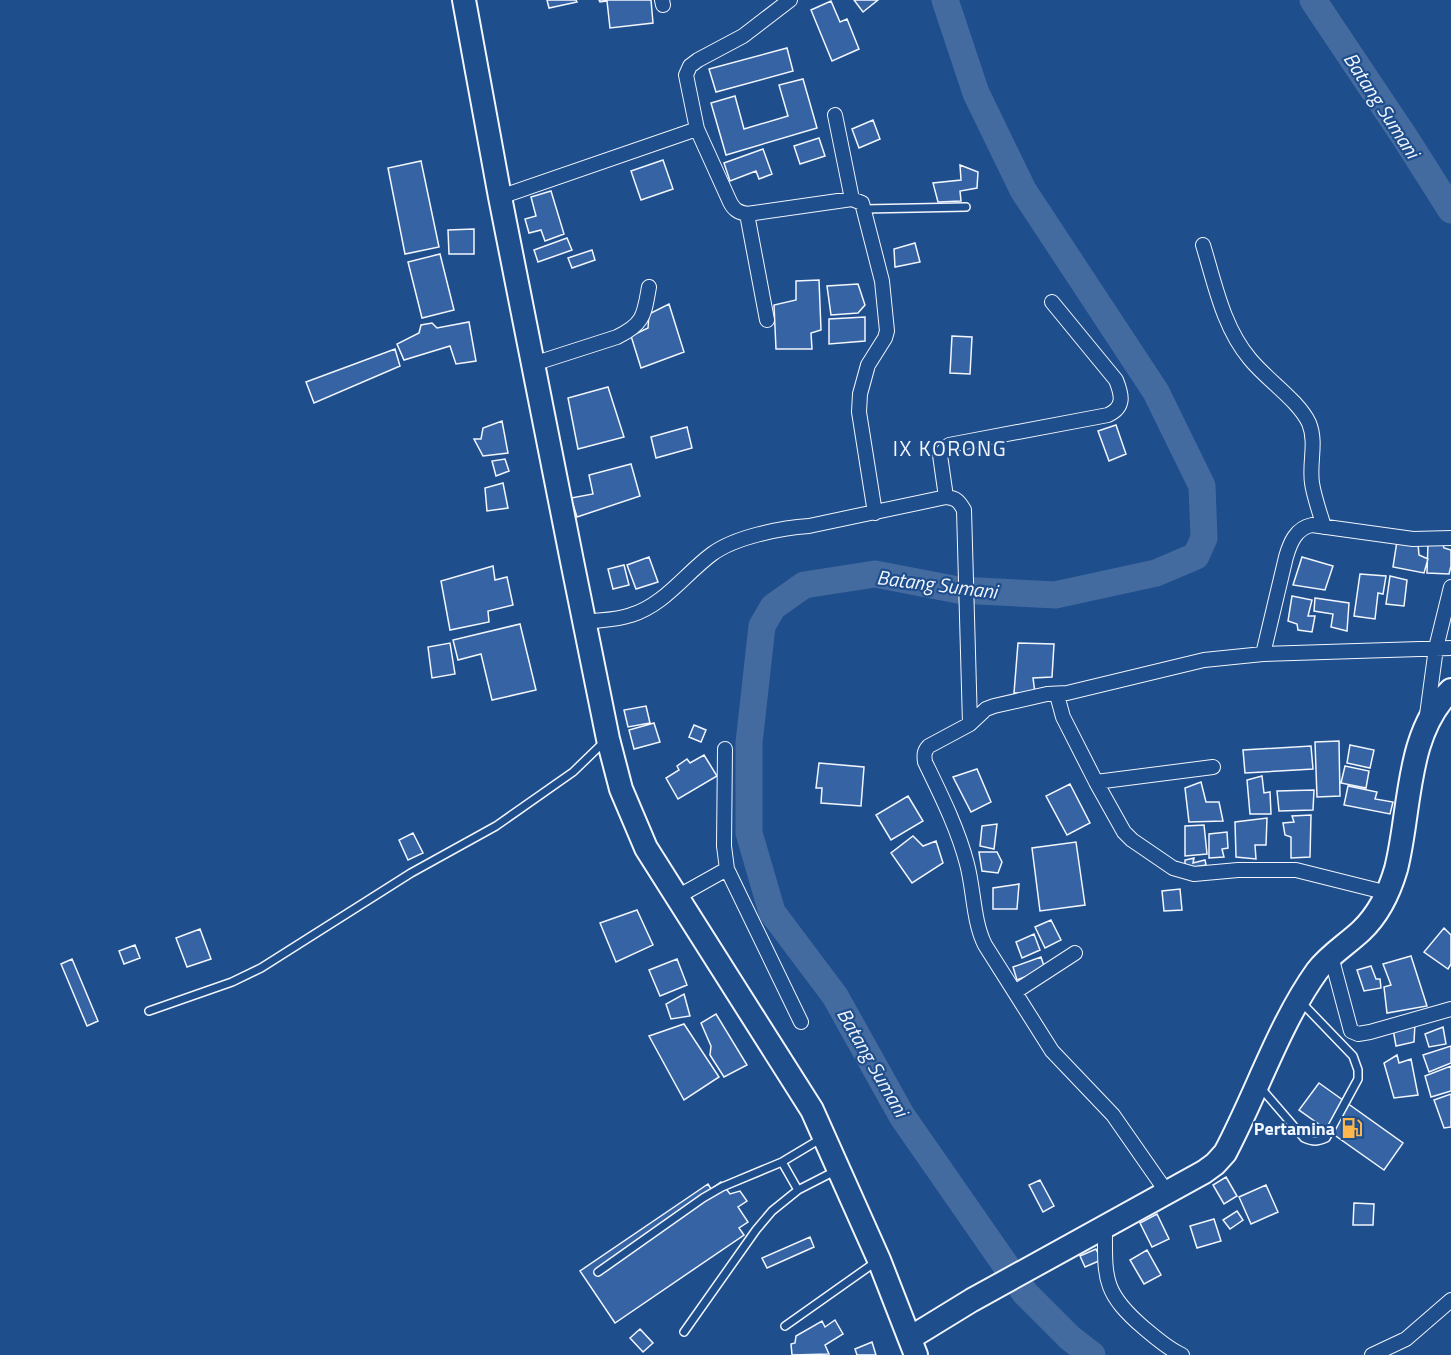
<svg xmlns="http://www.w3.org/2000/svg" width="1451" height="1355" font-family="'Titillium Web',sans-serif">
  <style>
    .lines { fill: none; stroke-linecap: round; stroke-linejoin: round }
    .river { stroke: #446ba0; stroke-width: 27 }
    .building { fill: #3563a3; stroke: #f2f6ff; stroke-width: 1.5 }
    .service-casing { stroke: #f2f6ff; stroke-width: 10 }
    .minor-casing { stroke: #f2f6ff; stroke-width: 16 }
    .trunk-casing { stroke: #f2f6ff; stroke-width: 26 }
    .service { stroke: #1f4e8c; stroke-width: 7 }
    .minor { stroke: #1f4e8c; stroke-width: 14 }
    .trunk { stroke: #1f4e8c; stroke-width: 22 }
    .labels { text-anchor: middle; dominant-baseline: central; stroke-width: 4.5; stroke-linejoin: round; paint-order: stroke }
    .poi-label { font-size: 18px; font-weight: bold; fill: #f2f6ff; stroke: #1f4e8c; text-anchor: end }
    .water-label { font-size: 20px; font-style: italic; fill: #f2f6ff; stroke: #1f4e8c }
    .quarter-label { font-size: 21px; letter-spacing: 1.5px; fill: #f2f6ff; stroke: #1f4e8c }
  </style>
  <rect width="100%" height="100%" fill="#1f4e8c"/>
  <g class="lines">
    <path class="river" d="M945,0L976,93L1023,190L1156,392L1202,486L1204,538L1196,556L1156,573L1055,595L958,590L875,574L804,585L773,607L762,626L749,743V833L772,912L835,996L902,1116L1025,1293L1070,1338L1092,1355
      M1313,0L1404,136L1451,210"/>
  </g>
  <path class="building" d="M547,0H576L577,2L549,8Z
    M599,0H651L653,23L610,28L607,1L600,2Z
    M854,0H878L863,12Z
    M831,1L840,22L847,19L859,49L832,61L811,10Z
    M787,48L793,71L716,92L709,69Z
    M803,79L817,128L726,155L711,103L735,96L744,129L788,116L779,85Z
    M873,120L880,139L859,148L852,129Z
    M819,138L825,156L800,164L794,146Z
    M763,149L772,174L759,179L756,171L730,181L724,163Z
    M663,160L673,189L641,200L631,171Z
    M421,161L439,247L405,254L388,168Z
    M960,165L978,172L977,188L960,191L961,201L938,202L933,183L961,180Z
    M551,191L564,234L545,241L541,230L529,233L525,219L536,216L531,197Z
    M474,229V254H449L448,230Z
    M567,238L572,250L538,262L534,250Z
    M915,243L920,262L895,267L894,249Z
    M592,250L595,260L572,268L568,258Z
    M440,254L454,310L422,318L408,262Z
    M819,280L821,330L811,333L812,349H776L774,305L796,300V281Z
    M858,284L865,305L858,313L831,315L827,286Z
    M669,304L684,352L641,368L631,336L648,328L649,314Z
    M865,317V341L829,344V319Z
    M469,322L476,361L456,364L450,346L404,360L397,344L419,333L421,325L432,323L437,328Z
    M952,336L972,337L970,374L950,373Z
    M395,349L400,366L314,403L306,382Z
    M608,387L624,437L578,449L568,398Z
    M502,421L508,453L483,456L474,439H481L483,428Z
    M1116,425L1126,454L1109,461L1098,431Z
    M687,427L692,448L656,458L651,437Z
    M505,459L509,471L496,476L492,461Z
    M631,464L640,496L577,517L571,498L593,494L589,475Z
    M503,483L508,508L487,511L485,488Z
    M1397,541L1418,544L1419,555L1428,559L1424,573L1393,567Z
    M1442,542L1444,548L1451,550V566L1449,574L1427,573L1428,543Z
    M649,557L658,582L636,589L627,565Z
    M1302,557L1333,566L1325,590L1293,585Z
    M624,565L629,585L613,589L608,569Z
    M493,566L495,580L507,577L513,605L488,611L489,622L450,630L441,581Z
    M1360,574L1386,576L1383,594L1378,593L1375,619L1354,616Z
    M1390,576L1407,580L1404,606L1386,604Z
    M1292,596L1312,600L1308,616H1315L1312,632L1298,630L1297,624L1288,621Z
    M1315,598L1349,603L1347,631L1331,627L1333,614L1314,611Z
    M520,624L536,690L492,700L481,654L458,660L453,640Z
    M450,643L455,674L432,678L428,647Z
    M1018,643L1054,644L1052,677L1033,678L1035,693H1014Z
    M646,706L650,723L628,727L624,710Z
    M654,723L660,742L634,749L629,730Z
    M694,725L706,730L701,742L689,737Z
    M1339,741L1340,796L1317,797L1315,742Z
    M1350,745L1374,750L1370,768L1347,763Z
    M1311,746L1313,769L1245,773L1243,750Z
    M704,755L717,776L678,799L666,778L679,770L677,766L687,759L690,763Z
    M819,763L864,767L861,806L821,803L822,788H816Z
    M1345,766L1369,771L1366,788L1341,783Z
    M977,769L991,802L971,812L953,777Z
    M1262,776L1264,793L1270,792L1271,814H1250L1247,780Z
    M1201,782L1206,802H1219L1223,821L1189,822L1185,788Z
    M1070,784L1090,823L1067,835L1046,796Z
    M1348,786L1377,792L1375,799L1393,802L1390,814L1344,805Z
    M1314,790L1313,810L1279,811L1277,791Z
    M908,796L923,821L891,840L876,815Z
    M1311,815L1310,857L1291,858V837L1285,835L1283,823L1294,822L1292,816Z
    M1267,818L1266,845H1255L1256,859L1236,857L1235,822Z
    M997,824L994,849L980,846L982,826Z
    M1204,825L1207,854L1185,856V826Z
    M1227,832L1228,848L1222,849L1224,857L1209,858V834Z
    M413,833L423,853L408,860L399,840Z
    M913,836L923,846L936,841L943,863L912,883L891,853Z
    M1076,842L1085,905L1040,911L1032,848Z
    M979,852H997L1002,862L998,873L982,871Z
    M1194,858L1193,863L1205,860L1206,865L1194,867L1195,871L1185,869V860Z
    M1019,884L1017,909H993V888Z
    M1180,889L1182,910L1164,911L1162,891Z
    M637,910L653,945L616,962L600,923Z
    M1051,920L1061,940L1045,948L1035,927Z
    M1444,928L1451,935V964L1448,969L1424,952Z
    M200,929L211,959L187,967L176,938Z
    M1034,934L1040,950L1022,958L1016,942Z
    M135,945L140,958L124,964L119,951Z
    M1411,956L1427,1006L1387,1013L1384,987L1391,985L1383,964Z
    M1041,957L1045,969L1017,980L1013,967Z
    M72,959L98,1021L87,1026L61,964Z
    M677,959L687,985L660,996L649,970Z
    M1371,966L1376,979H1380L1381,988L1364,991L1357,970Z
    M684,994L690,1016L671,1019L666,1004Z
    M716,1014L747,1065L724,1077L710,1055L711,1046L701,1023Z
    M1415,1023L1414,1042L1396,1046L1393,1029Z
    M684,1024L719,1077L684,1100L649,1036Z
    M1443,1027L1446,1044L1429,1047L1425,1034Z
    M1451,1046V1063L1429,1072L1423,1055Z
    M1397,1055L1399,1063L1411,1059L1418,1095L1394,1098L1384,1063Z
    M1451,1066V1091L1431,1097L1425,1076Z
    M1319,1083L1403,1143L1384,1170L1299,1110Z
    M1451,1094V1127L1444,1128L1434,1100Z
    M1226,1177L1237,1196L1224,1204L1213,1185Z
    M1040,1180L1054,1206L1043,1212L1029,1185Z
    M721,1182L730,1194L740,1191L747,1201L738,1207L748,1222L739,1228L744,1235L615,1323L580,1271L708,1184L711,1189Z
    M1266,1185L1278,1212L1251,1224L1239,1197Z
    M1354,1203L1374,1204L1373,1225H1353Z
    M1237,1211L1243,1220L1230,1229L1223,1220Z
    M1157,1214L1169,1239L1152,1247L1140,1223Z
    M1214,1219L1221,1241L1197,1248L1190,1226Z
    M810,1237L814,1247L767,1268L762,1258Z
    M1096,1249L1101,1260L1085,1267L1080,1256Z
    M1147,1250L1161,1275L1144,1284L1130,1260Z
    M835,1320L843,1334L825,1345L829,1354L792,1355L791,1344L795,1343L796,1336L822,1321L825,1327Z
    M640,1329L653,1343L643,1352L630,1338Z
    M872,1342L876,1355H857L855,1349Z"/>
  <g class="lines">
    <defs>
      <path id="service" d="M864,209L966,207
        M149,1011L232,982L261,968L411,873L496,826L573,772L604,742
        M1260,1087L1304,1138C1313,1142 1317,1142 1326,1138L1358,1079V1070L1353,1056L1301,1002
        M782,1162L798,1190
        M598,1272L703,1198L722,1187L782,1162L822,1138
        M785,1326L877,1261
        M684,1332L756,1230L772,1211L798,1190L837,1170"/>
      <path id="minor" d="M662,0L663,5
        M790,0L743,36L698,60L690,66L686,75L697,129L730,202C734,210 738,212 747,214L852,199L862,203L882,281L887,331L885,338L868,365L860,394L859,412L875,513
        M835,115L852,199
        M500,197L697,129
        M747,214L767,320
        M1203,245C1215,284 1223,327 1250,359C1267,380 1298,400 1309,423C1317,443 1309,462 1312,483C1314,497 1320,513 1324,527
        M533,364L617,337C644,324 644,315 649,287
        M946,497L940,455L949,445L1108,415C1125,407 1122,395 1116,380L1052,302
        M585,622C600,620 617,620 631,615C664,605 685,574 712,554C735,537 780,528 809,526L946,497C956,498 959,501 964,510L970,724
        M1263,654L1286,557C1290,543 1296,528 1312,525L1413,539L1451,538
        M1057,695L1063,717L1096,782L1124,832L1132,840L1173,868L1194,874L1238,870H1296L1388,893
        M1427,715L1436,648L1451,587
        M725,749L724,846L727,869L801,1022
        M1096,782L1213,767
        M677,897L727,869
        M1331,956L1351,1031L1358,1034L1370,1032L1451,1009
        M1015,992L1075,953
        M1166,1191L1113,1115L1052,1051L985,945C973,921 974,890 967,864C958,829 941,795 925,762C924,755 924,751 929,746L970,724L986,709L994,706L1047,694L1067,693L1204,660L1263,654L1451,648
        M1105,1226C1105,1278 1102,1292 1144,1328C1156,1338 1168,1349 1182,1355
        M1372,1355L1406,1339L1451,1300"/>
      <path id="trunk" d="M464,0L500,197L572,561L608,739L621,789L646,848L812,1110L879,1260L916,1355
        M910,1338L972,1300L1204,1172L1215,1164L1225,1153C1256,1095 1279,1024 1317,971C1329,955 1346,945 1361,931C1379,914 1389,893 1396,869C1411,811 1405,734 1451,690"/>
    </defs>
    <use href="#service" class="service-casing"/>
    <use href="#minor" class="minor-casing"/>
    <use href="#trunk" class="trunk-casing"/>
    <use href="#service" class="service"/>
    <use href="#minor" class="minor"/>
    <use href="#trunk" class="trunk"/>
  </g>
  <defs>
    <symbol id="fuel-bare" viewBox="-9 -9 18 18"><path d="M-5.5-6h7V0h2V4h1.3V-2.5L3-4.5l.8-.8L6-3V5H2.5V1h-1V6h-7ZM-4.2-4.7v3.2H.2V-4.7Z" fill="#ffb74d" stroke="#1f4e8c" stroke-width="2.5" paint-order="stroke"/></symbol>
  </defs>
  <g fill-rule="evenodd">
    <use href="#fuel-bare" x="1337" y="1113" width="30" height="30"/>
  </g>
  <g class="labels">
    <g class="poi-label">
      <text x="1335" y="1128">Pertamina</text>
    </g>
    <g class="water-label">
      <text transform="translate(1382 105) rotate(57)">Batang Sumani</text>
      <text transform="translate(937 584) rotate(7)">Batang Sumani</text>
      <text transform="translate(873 1062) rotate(60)">Batang Sumani</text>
    </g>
    <g class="quarter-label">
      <text x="950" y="448">IX KORONG</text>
    </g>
  </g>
</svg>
